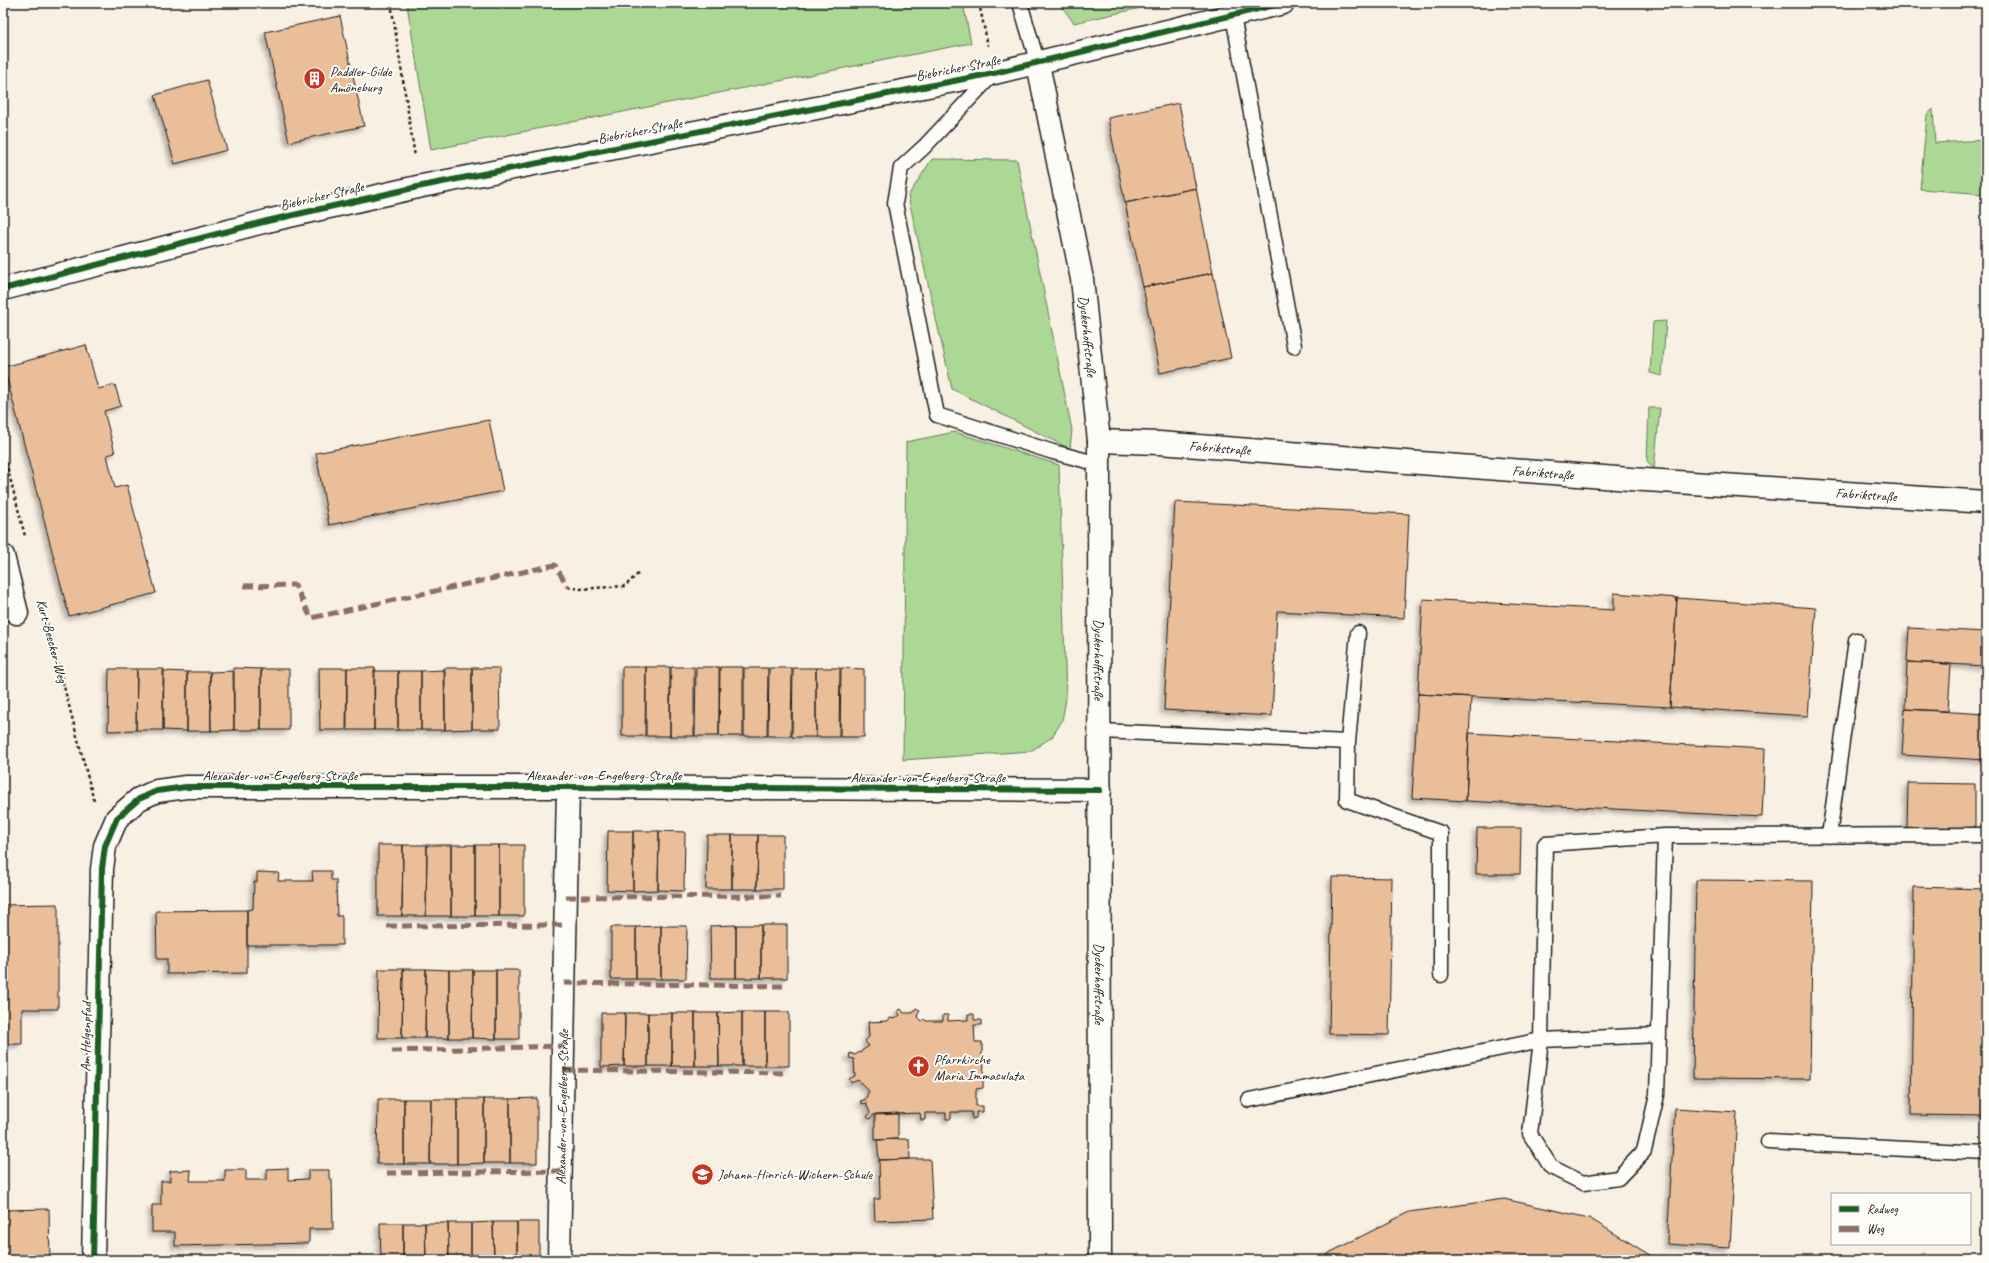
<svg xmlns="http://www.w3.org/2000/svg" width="1989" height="1263" font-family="Caveat,sans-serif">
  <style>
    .green { fill: #acd896; stroke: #647a59 }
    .building { fill: #eabe99; stroke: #1c1c1c; filter: url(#shadow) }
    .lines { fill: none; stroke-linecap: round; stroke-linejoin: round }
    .service-casing { stroke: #1c1c1c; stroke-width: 17 }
    .minor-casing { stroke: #1c1c1c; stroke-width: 25 }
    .tertiary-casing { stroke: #1c1c1c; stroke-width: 25 }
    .path { stroke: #1c1c1c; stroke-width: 2.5; stroke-dasharray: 3 3; stroke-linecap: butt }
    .service { stroke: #fdfcf7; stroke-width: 14 }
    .minor { stroke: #fdfcf7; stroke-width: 22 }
    .tertiary { stroke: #fdfcf7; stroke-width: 22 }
    .quiet { stroke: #8d6e63; stroke-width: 5; stroke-dasharray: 10 5; stroke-linecap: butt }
    .cycleway-casing { stroke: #fdfcf7; stroke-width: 8 }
    .cycleway { stroke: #1b5e20; stroke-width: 6 }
    .labels { text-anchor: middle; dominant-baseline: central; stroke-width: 4; stroke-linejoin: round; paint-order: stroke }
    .street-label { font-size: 14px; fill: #1c1c1c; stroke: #fdfcf7 }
    .poi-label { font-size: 14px; fill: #1c1c1c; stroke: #fdfcf7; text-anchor: start }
  </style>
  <defs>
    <filter id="shadow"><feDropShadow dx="-3.5" dy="3.5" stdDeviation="2" flood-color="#0004"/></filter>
  </defs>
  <rect width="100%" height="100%" fill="#f9f0e4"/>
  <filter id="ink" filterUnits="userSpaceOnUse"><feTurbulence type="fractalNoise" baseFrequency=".025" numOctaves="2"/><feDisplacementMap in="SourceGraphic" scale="8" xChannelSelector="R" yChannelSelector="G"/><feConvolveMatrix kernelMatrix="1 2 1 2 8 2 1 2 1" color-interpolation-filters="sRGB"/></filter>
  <g filter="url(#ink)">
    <path class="green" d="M415,3H963L971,43L431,150L407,5Z
      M1059,3H1162L1074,23Z
      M1933,109L1935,143L1986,140V194L1920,189L1927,115Z
      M932,159L1017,160L1072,430L1070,449L952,389L908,196Z
      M1666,321L1662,376L1650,373L1653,322Z
      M1649,408H1660L1654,469L1647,461Z
      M955,432L1059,465L1066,699L1062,721L1052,737L1031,751L903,760L906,442Z"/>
    <path class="building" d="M340,16L364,126L289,142L265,32Z
      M207,80L227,150L175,164L155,95Z
      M1179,103L1196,188L1125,203L1108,118Z
      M1196,188L1213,273L1143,287L1125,203Z
      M1213,273L1231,358L1160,373L1143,287Z
      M86,345L98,389L115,385L121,406L104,411L115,453L107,455L115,488L127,485L156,593L69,616L4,367Z
      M489,420L503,491L329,525L316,453Z
      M1175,502L1409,514L1404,618L1277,611L1272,716L1164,710Z
      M1614,593L1677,598L1670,707L1418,694L1423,599L1614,610Z
      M1677,598L1816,608L1808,716L1670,707Z
      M1909,628L1986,632V666L1907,662Z
      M1907,662L1951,664L1948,711L1905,709Z
      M622,667H646L645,736H622Z
      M646,667H670V736H646Z
      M671,667H694V736H670Z
      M696,667H719V736H695Z
      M720,667H743V736H719Z
      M233,668L261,669V730H234Z
      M319,668H347L346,730H320Z
      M347,668H375L374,730H347Z
      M444,668H472V729L445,730Z
      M472,668H499L500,729H472Z
      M744,668H768L767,736H744Z
      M769,668H792L791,736H768Z
      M793,668H816V737H792Z
      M816,668H840L839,737H816Z
      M841,668L864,669V737H840Z
      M109,669H137L136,730L108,731Z
      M137,669H164L163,730H136Z
      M261,669H289V730H261Z
      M445,670V730H421V671Z
      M163,671L187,672V731L163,730Z
      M234,671V730L211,731L210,672Z
      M374,671H398V730H374Z
      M398,671H421V730H398Z
      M187,672H210L211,731H187Z
      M1418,694L1471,697L1466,801L1412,798Z
      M1905,709L1986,714V760L1902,755Z
      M1469,733L1765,749L1762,817L1466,801Z
      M1908,783L1975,784V830H1907Z
      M1477,828H1521L1520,874H1476Z
      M608,831H633V891L607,890Z
      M633,831H659L658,890L633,891Z
      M659,831L685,832L684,891L658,890Z
      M707,835H732V889H706Z
      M732,835H758L757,889H732Z
      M758,835H783V889H757Z
      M378,845H403L402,916H378Z
      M403,845H427L426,916H402Z
      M427,845H451V916H426Z
      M451,845H475V916H451Z
      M475,845H499V916H475Z
      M499,845H524V916H499Z
      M312,871H331V880H336L337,916H342V945H247V910L253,909L254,882H257V872L279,873L278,881H313Z
      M1332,877L1392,878L1389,1035L1329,1034Z
      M1696,880L1813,881L1810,1079L1693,1078Z
      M1914,887L1986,889V1116L1911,1115Z
      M58,904V1009H22V1044H3V905Z
      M247,910V973L167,974V959H157L156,911Z
      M736,925V978H711L710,926Z
      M736,925H761V978H736Z
      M761,925H787V978H761Z
      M661,926H687L686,979H661Z
      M661,926V979H636V927Z
      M611,927H636V979H611Z
      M379,969H403L402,1038H378Z
      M403,969H426L425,1038H402Z
      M426,969L449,970V1038H425Z
      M449,970H473L472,1038H449Z
      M473,970H496V1039L472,1038Z
      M496,970H519V1039H496Z
      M916,1008L920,1010L917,1016L922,1021L924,1019L926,1021H943V1015H948V1021L968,1020V1014H974V1020H981V1025H974L975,1042H982V1056H984L983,1088L976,1089V1106H983V1112H976V1118L972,1119V1112H951V1119H946V1113H925V1120H921L920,1113L873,1115L870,1119L867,1117L870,1113L866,1103L862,1104L860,1101L865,1100L869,1091L858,1080L851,1083L849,1079L855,1076L854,1059L849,1058L850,1053L855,1055L869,1046L865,1041L869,1037L868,1022L888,1021L890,1018L895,1019L900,1015L897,1011L901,1009L904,1013H913Z
      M742,1012H765V1066H742Z
      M742,1012V1066H719L718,1013Z
      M765,1012H789V1066H765Z
      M601,1013H625L624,1066L601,1067Z
      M625,1013H648V1066H624Z
      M648,1013H672V1066H648Z
      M672,1013H695V1066H672Z
      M695,1013H718L719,1066H695Z
      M537,1098V1163H510V1099Z
      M378,1099H404V1164H377Z
      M404,1099H431L430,1164H404Z
      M431,1099H457V1164H430Z
      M457,1099H484V1163L457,1164Z
      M484,1099H510V1163H484Z
      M1675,1108L1737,1112L1730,1248L1667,1244Z
      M898,1113V1139L875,1140V1114Z
      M898,1139H909L910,1159L879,1160L877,1140Z
      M910,1159H930L933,1219L875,1221L874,1199H880L879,1160Z
      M288,1168V1180L308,1179V1170H329V1179H332L333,1229H309V1243L175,1246V1232H152V1205H161V1181H170V1171L191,1170L190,1181H225V1170H246V1180H267V1169Z
      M1504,1199L1589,1218L1658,1260H1323L1329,1253L1409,1212Z
      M49,1209L50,1260H3V1210Z
      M493,1222H517V1260H494Z
      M493,1222L494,1260H471V1223Z
      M517,1222H539V1260H517Z
      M380,1223H403V1260H381Z
      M403,1223H425L426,1260H403Z
      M425,1223H448L449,1260H426Z
      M448,1223H471V1260H449Z"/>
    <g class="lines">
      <defs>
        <path id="service" d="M1020,3L1038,64
          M1233,16L1294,346
          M994,73L924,147L901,168L895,203L937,415L1053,452L1099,464
          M1358,633L1348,742L1347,800L1441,833V975
          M1100,731L1348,742
          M1665,836L1657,1095L1644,1151L1618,1178L1583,1183L1551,1167L1530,1134L1541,1040L1545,844L1665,836L1986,835
          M1829,836L1856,640
          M1249,1100L1541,1040L1659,1035
          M1768,1142L1986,1153"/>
        <g id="minor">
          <path id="s1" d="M1038,64L1082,279L1099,441L1100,1260"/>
          <path id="s2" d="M1099,441L1159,443L1630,479L1986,502"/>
          <path d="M3,556L17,613"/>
          <path d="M93,1260L102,869L105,846L117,818L139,799L157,791L186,787H568L1100,790"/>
          <path id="s3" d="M559,1260L568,787"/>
        </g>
        <path id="tertiary" d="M3,289L267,221L422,186L994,73L1283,3"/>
      </defs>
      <use href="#service" class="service-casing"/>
      <use href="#minor" class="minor-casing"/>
      <use href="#tertiary" class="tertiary-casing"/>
      <path class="path" d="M391,3L415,157
        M979,3L988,46
        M3,451L25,536
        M568,587L580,589L625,586L640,572
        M46,618L94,801"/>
      <use href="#service" class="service"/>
      <use href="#minor" class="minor"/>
      <use href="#tertiary" class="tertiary"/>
      <path class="quiet" d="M244,586L295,585L311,618L555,565L568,587
        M566,897L781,896
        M387,926L565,925
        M564,983L783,986
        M392,1051L563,1046
        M563,1070L786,1073
        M387,1173L561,1171"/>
      <defs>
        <path id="cycleway" d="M3,289L267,221L422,186L994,73L1283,3
          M93,1260L102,869L105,846L117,818L139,799L157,791L186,787H568L1100,790"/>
      </defs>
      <use href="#cycleway" class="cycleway-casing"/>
      <use href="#cycleway" class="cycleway"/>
    </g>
  </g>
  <defs>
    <symbol id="building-disc" viewBox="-11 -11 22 22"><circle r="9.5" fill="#c8321e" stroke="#fdfcf7"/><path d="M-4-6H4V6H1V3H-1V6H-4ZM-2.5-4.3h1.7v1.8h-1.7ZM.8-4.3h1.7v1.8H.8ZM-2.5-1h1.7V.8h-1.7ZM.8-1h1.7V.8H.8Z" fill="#fff"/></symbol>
    <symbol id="church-disc" viewBox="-11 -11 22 22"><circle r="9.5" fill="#c8321e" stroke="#fdfcf7"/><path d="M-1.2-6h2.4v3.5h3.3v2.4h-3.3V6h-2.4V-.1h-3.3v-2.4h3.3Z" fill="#fff"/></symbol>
    <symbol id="school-disc" viewBox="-11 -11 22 22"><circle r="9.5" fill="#c8321e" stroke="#fdfcf7"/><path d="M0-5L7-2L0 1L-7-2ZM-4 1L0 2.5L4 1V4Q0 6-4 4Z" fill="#fff"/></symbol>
  </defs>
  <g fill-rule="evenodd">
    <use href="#building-disc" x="302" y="66" width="25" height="25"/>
    <use href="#church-disc" x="906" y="1054" width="25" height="25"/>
    <use href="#school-disc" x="690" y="1162" width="25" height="25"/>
  </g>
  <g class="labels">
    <g class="street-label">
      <text transform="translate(958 68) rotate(-11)">Biebricher Straße</text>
      <text transform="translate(640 131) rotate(-11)">Biebricher Straße</text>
      <text transform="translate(322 196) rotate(-13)">Biebricher Straße</text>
      <text stroke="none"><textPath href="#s1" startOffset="277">Dyckerhoffstraße</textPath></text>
      <text stroke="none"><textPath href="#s2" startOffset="121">Fabrikstraße</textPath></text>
      <text stroke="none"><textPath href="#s2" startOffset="445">Fabrikstraße</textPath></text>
      <text stroke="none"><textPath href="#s2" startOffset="769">Fabrikstraße</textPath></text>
      <text transform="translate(52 641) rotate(75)">Kurt-Beecker-Weg</text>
      <text stroke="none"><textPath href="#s1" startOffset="601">Dyckerhoffstraße</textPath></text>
      <text x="280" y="775">Alexander-von-Engelberg-Straße</text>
      <text x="604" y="775">Alexander-von-Engelberg-Straße</text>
      <text x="928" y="777">Alexander-von-Engelberg-Straße</text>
      <text stroke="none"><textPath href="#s1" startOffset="925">Dyckerhoffstraße</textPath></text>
      <text transform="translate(86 1037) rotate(-89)">Am Helgenpfad</text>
      <text stroke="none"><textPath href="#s3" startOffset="153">Alexander-von-Engelberg-Straße</textPath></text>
    </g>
    <g class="poi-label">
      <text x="330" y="71">Paddler-Gilde<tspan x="330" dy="16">Amöneburg</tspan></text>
      <text x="934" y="1059">Pfarrkirche<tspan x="934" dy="16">Maria Immaculata</tspan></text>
      <text x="718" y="1174">Johann-Hinrich-Wichern-Schule</text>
    </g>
  </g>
  <rect width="1989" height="1263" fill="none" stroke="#fdfcf7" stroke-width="16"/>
  <rect x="8" y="8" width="1973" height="1247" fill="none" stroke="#1c1c1c" stroke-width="1.5" filter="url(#ink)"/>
  <rect x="1831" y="1193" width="140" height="52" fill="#fdfcf7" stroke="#a3a29f"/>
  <rect x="1839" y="1206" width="20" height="6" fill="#1b5e20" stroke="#a3a29f"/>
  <text x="1867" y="1213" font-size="12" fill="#1c1c1c">Radweg</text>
  <rect x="1839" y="1226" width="20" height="6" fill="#8d6e63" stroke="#a3a29f"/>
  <text x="1867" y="1233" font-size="12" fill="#1c1c1c">Weg</text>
</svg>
